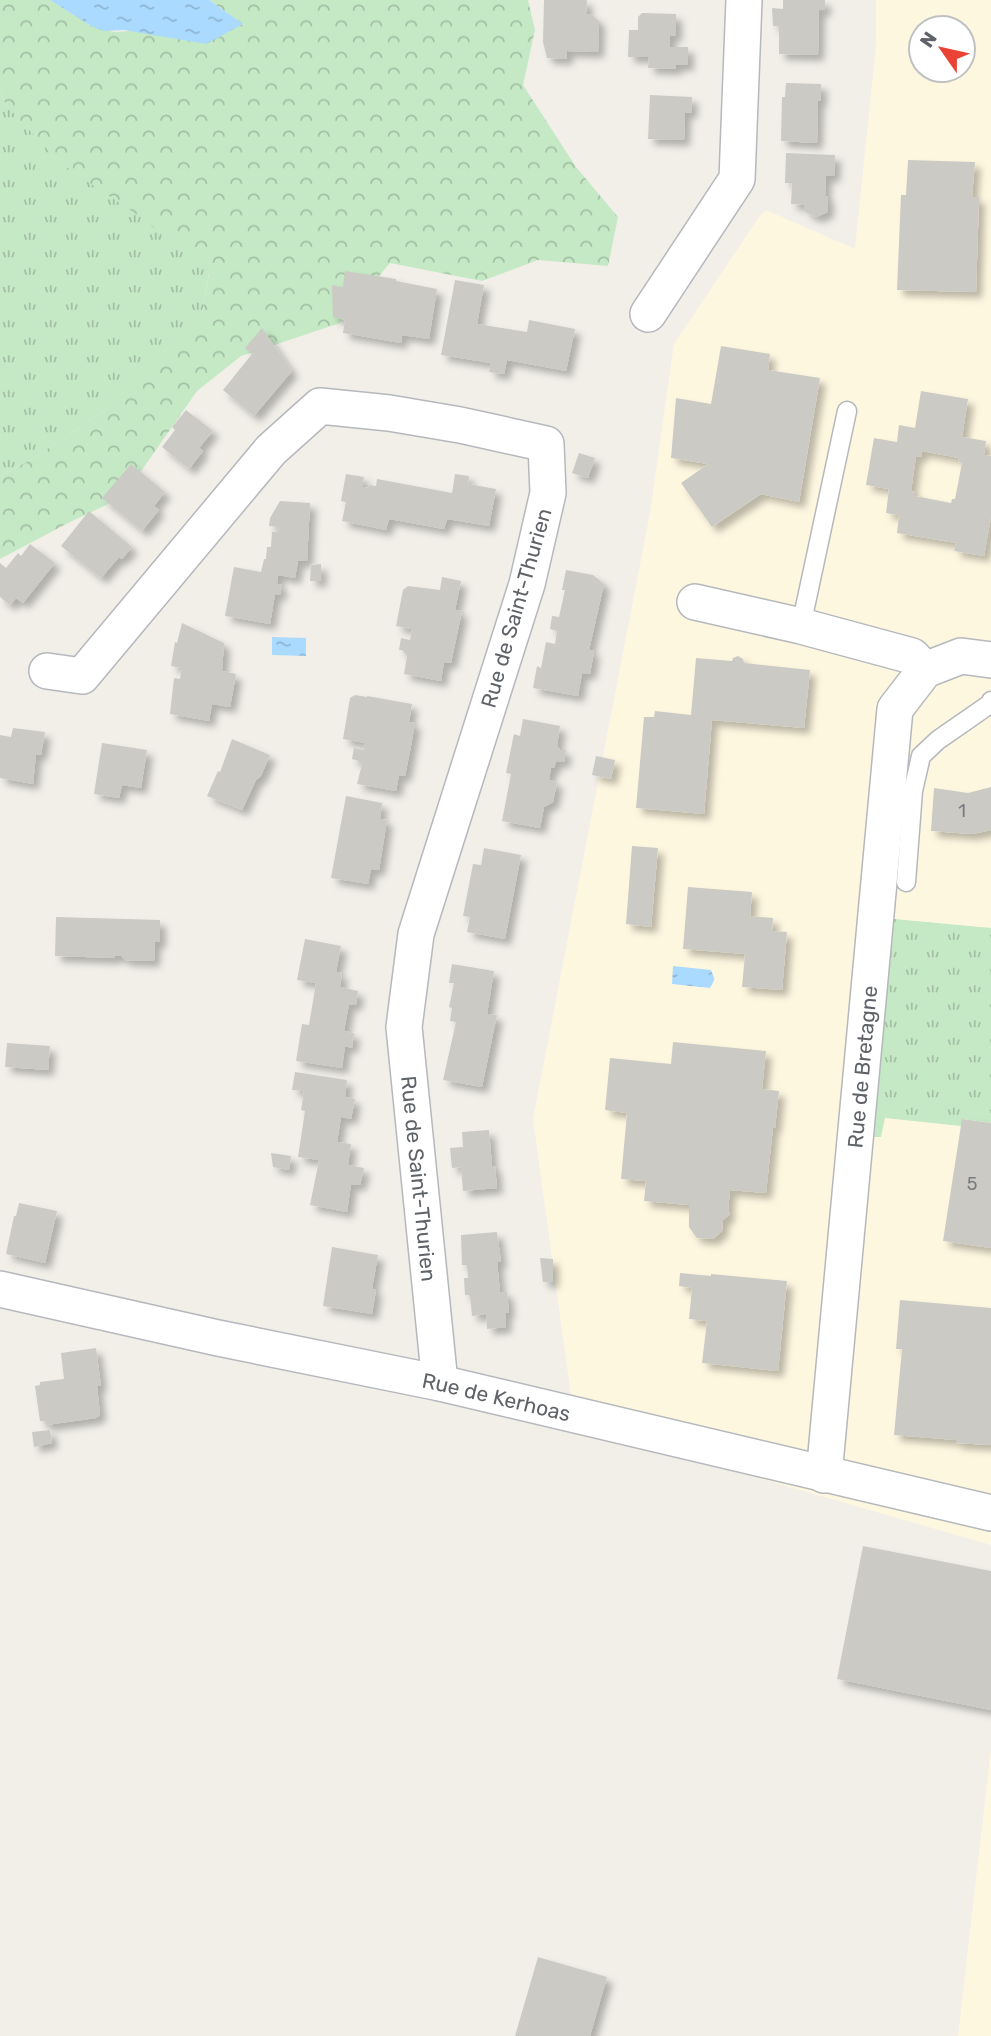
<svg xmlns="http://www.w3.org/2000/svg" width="991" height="2036" font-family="Rubik,sans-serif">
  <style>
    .commercial { fill: #fef7e0; fill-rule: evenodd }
    .grass { fill: url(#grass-tufts) }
    .forest { fill: url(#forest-crowns) }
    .water { fill: url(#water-ripples) }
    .building { fill: #cccac5; fill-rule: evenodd; filter: url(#shadow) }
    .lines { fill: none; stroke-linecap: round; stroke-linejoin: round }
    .service-casing { stroke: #b5b8bc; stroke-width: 21 }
    .minor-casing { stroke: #b5b8bc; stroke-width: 38 }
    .service { stroke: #fff; stroke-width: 18 }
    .minor { stroke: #fff; stroke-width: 35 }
    .labels { text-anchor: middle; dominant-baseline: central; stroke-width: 6; stroke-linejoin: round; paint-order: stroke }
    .number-label { font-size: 18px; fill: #7a7d7f }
    .street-label { font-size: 21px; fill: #5f6368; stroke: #fff }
  </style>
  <defs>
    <pattern id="grass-tufts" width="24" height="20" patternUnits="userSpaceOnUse" patternTransform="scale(1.75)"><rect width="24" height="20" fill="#c5e8c5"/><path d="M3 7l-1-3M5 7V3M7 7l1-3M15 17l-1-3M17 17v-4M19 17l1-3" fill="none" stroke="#a3c0a4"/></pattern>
    <pattern id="forest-crowns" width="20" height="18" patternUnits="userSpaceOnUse" patternTransform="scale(1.75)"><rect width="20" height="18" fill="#c5e8c5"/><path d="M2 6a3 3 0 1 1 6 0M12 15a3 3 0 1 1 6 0" fill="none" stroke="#a3c0a4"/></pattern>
    <pattern id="water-ripples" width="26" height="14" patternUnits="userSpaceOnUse" patternTransform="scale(1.75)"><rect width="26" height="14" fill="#aadaff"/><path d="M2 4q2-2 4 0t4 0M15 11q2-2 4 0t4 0" fill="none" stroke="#8eb4d2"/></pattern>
    <filter id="shadow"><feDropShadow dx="6" dy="6" stdDeviation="3.5" flood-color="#0004"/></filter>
  </defs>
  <rect width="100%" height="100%" fill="#f1efe8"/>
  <path class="commercial" d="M876,0H991V1545L575,1425L533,1119L650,513L674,344L759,217L766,210L855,249L876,46ZM921,28H963V70H921Z
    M991,1749V2036H958Z"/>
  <path class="grass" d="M0,90L6,105L209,273L202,313L105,410L37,456L0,477Z
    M894,919L991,928V1123L963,1119L961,1126L885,1118L881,1137H871Z"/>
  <path class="forest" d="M0,0H50L91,26L114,32L242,24L209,0H528L535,30L523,85L576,167L618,217L608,266L538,260L482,281L390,263L340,323L241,356L197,391L123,497L68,523L0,559V477L37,456L105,410L202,313L209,274L142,218L60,163L6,105L0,90Z"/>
  <path class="water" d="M50,0H209L243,24L206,44L124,30L104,31L91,26Z
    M272,637L306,638V656L272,655Z
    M673,966L711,970C715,981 716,977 710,988L672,984Z"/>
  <path class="building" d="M544,0H587L586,14H591L599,21L598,52L567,51V59L547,58L543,42Z
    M783,0H825V10H819L818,55L779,54V26H773L772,8L783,9Z
    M642,13L676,14V36L670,35V47H688V65H676V69L648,68L649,57H628L629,30H638V17Z
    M786,83L821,84V101L818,100L817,143L781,141L782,97H785Z
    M650,95L692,97L691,113L685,112L684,140L648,139Z
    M786,153L835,155L834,176H826L825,196H828V212L816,217L804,211L805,205L791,204L792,183H785Z
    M908,160L975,162L972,197H979L976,292L897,290L901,195H906Z
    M345,271L396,279V281L437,289L429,339L402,335L401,343L343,333L345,320L333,317L332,285L343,287Z
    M455,280L484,285L477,324L527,332L529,320L575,329L566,371L507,360L504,374L489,372L491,363L441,355Z
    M262,328L292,371L254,416L223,390L252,354L245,348Z
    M721,346L770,354L768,370L820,378L799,502L761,494L712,527L681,483L708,464L671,458L676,398L711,404Z
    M921,391L968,399L962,437L986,441L984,455L991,456V517L984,556L954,551L956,543L897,533L899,515L886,513L889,489L866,485L874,438L897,442L899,425L915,428ZM922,451L959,458L958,462L962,463L955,499H952L951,503L915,496V492L911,491L916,456L921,457Z
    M186,410L213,431L199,448L203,451L189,469L162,447L175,430L172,427Z
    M579,453L595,458L588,478L572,473Z
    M131,464L165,492L154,506L159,510L142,531L102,498Z
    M346,474L364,477L362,487L368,488L369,485L376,486L377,479L452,493L455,474L469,476L468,484L496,489L489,526L447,519L444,529L389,519L386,530L342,521L346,502L341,501Z
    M280,501L310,503L307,561H298L295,578L278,575L277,584L282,585L280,595L275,594L270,624L225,616L234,567L261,572L264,559H266L267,547H271L272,532H278L279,527L269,526L270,518Z
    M89,511L132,547L122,559L119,557L101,578L61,546Z
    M30,544L55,563L23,603L16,598L10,605L0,597V563L6,568L18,553L21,556Z
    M321,564V581H310L311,565Z
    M566,570L593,575L604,584L589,650L594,651L590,674L582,673L578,696L533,688L537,666L541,668L546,642L555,644L557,631L550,629L552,616L559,617L565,590H562Z
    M442,577L461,581L455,610L462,611L451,663L444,662L441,681L404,674L407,656L402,650H399L401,638L410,640L412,629L396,626L403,590L408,586L440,590Z
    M182,623L224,643L222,671L236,674L230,707L212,704L209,721L170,714L174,678L180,679L182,668L171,666L175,642L177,643Z
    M738,656L743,659L744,663L810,670L804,728L712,720L704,814L636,808L644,717H654L655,711L691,715L696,658L732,661L733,658Z
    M355,695L367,697V696L412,704L409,722L415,723L410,751L405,776L399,775L396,791L357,784L362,764L359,761L352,759L354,748L364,750L365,743L343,739L350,698Z
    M523,719L560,726L557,746L560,750H566L564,762L556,761L554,768H551L549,780L557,782L553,802L544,807L540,828L502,821L511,774L506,773L514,734L520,736Z
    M13,728L45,732L41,755L36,754L33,784L0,778V735L11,737Z
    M232,739L270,755L261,776L256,780L242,810L207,796L218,771L220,772Z
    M102,743L147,750L141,788L122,785L119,798L94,794Z
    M596,756L615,760L611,779L592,775Z
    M991,787V830L972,834L931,831L934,788L968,793Z
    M346,796L382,803L380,819L387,820L379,870L371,869L368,884L331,878Z
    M632,846L658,848L651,927L626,924Z
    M484,848L521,855L505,939L467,932L470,917L463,916L473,864L481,865Z
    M688,887L752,892L750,916L773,918L772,931L787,932L782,990L742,987L745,954L683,949Z
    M56,917L160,920V942H155L154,961L125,960L121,956H115V958L55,956Z
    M305,939L341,946L336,972L342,973L340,987L358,991L356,1005L349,1004L344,1031L354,1033L352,1048L345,1046L342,1068L296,1061L302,1024L309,1025L316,983L297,980Z
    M452,964L494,971L487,1014L497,1015L482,1087L443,1080L456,1022L450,1021L452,1008L449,1007L454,983H449Z
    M673,1042L766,1051L762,1089L779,1091L775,1128L773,1127L766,1193L730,1190L728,1210L730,1214L723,1220L722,1231L713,1239L697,1238L689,1227V1205L644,1201L646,1181L621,1179L627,1113L605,1110L610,1058L671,1064Z
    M7,1043L50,1046L48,1070L5,1067Z
    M295,1072L347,1080L345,1097L355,1099L351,1119L341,1117L337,1142L351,1144L348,1165L364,1168L360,1185L351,1184L347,1212L310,1205L319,1160L298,1157L305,1111L301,1110L304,1091L292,1090Z
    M962,1119L991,1123V1248L943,1241Z
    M489,1130L492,1166H495L497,1188L463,1191L461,1167L452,1168L450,1148L463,1147L462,1132Z
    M271,1153L291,1156L289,1170L273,1167Z
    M19,1203L57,1211L45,1263L6,1254L14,1216H16Z
    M497,1232L501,1262H497L500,1292H507L509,1313H505L506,1327L487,1329L486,1314L472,1316L470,1295H465L464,1278H468L467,1265H462L461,1235Z
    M332,1247L378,1255L372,1289L376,1290L372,1314L323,1306Z
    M540,1258L553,1259V1282H543Z
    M680,1273L711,1276V1274L787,1281L778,1371L702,1363L707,1321L689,1319L692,1288L679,1286Z
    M900,1300L991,1308V1445L956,1443V1440L894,1435L902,1349H896Z
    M96,1348L101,1386H97L100,1415L96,1418L46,1425L45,1421H40L35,1386L40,1385V1382L64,1379L61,1353Z
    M50,1430L52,1443L34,1447L32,1432Z
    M863,1546L991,1571V1710L837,1679Z
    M538,1957L607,1977L590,2036H515Z"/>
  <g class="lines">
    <defs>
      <path id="service" d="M801,626L847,411
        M906,882L913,791L921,756L938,740L990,704L991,701"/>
      <g id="minor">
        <path d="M648,314L737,179L744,0"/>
        <path d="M695,602L801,626L912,656L925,670"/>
        <path id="s1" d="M47,671L82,676L271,450L320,406L389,413L460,425L546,444L548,493L527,584L416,934L404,1027L440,1383"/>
        <path id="s2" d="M0,1289L218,1338L440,1383L991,1513"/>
        <path id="s3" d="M824,1475L895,709L925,670L961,656L991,660"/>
      </g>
    </defs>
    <use href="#service" class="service-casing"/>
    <use href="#minor" class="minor-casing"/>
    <use href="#service" class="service"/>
    <use href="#minor" class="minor"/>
  </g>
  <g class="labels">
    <g class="number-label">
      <text x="962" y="811">1</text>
      <text x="972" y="1184">5</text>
    </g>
    <g class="street-label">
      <text transform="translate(516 608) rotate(-74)">Rue de Saint-Thurien</text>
      <text stroke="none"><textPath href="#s3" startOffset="410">Rue de Bretagne</textPath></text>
      <text stroke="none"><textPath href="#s1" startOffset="1381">Rue de Saint-Thurien</textPath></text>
      <text stroke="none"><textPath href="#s2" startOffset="508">Rue de Kerhoas</textPath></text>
    </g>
  </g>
  <g transform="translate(942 49) rotate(304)"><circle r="33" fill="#ffffff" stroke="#bfc1c3" stroke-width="2"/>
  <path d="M0-5L12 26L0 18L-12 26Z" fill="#ea4335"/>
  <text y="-10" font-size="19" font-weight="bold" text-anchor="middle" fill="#5f6368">N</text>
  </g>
</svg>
